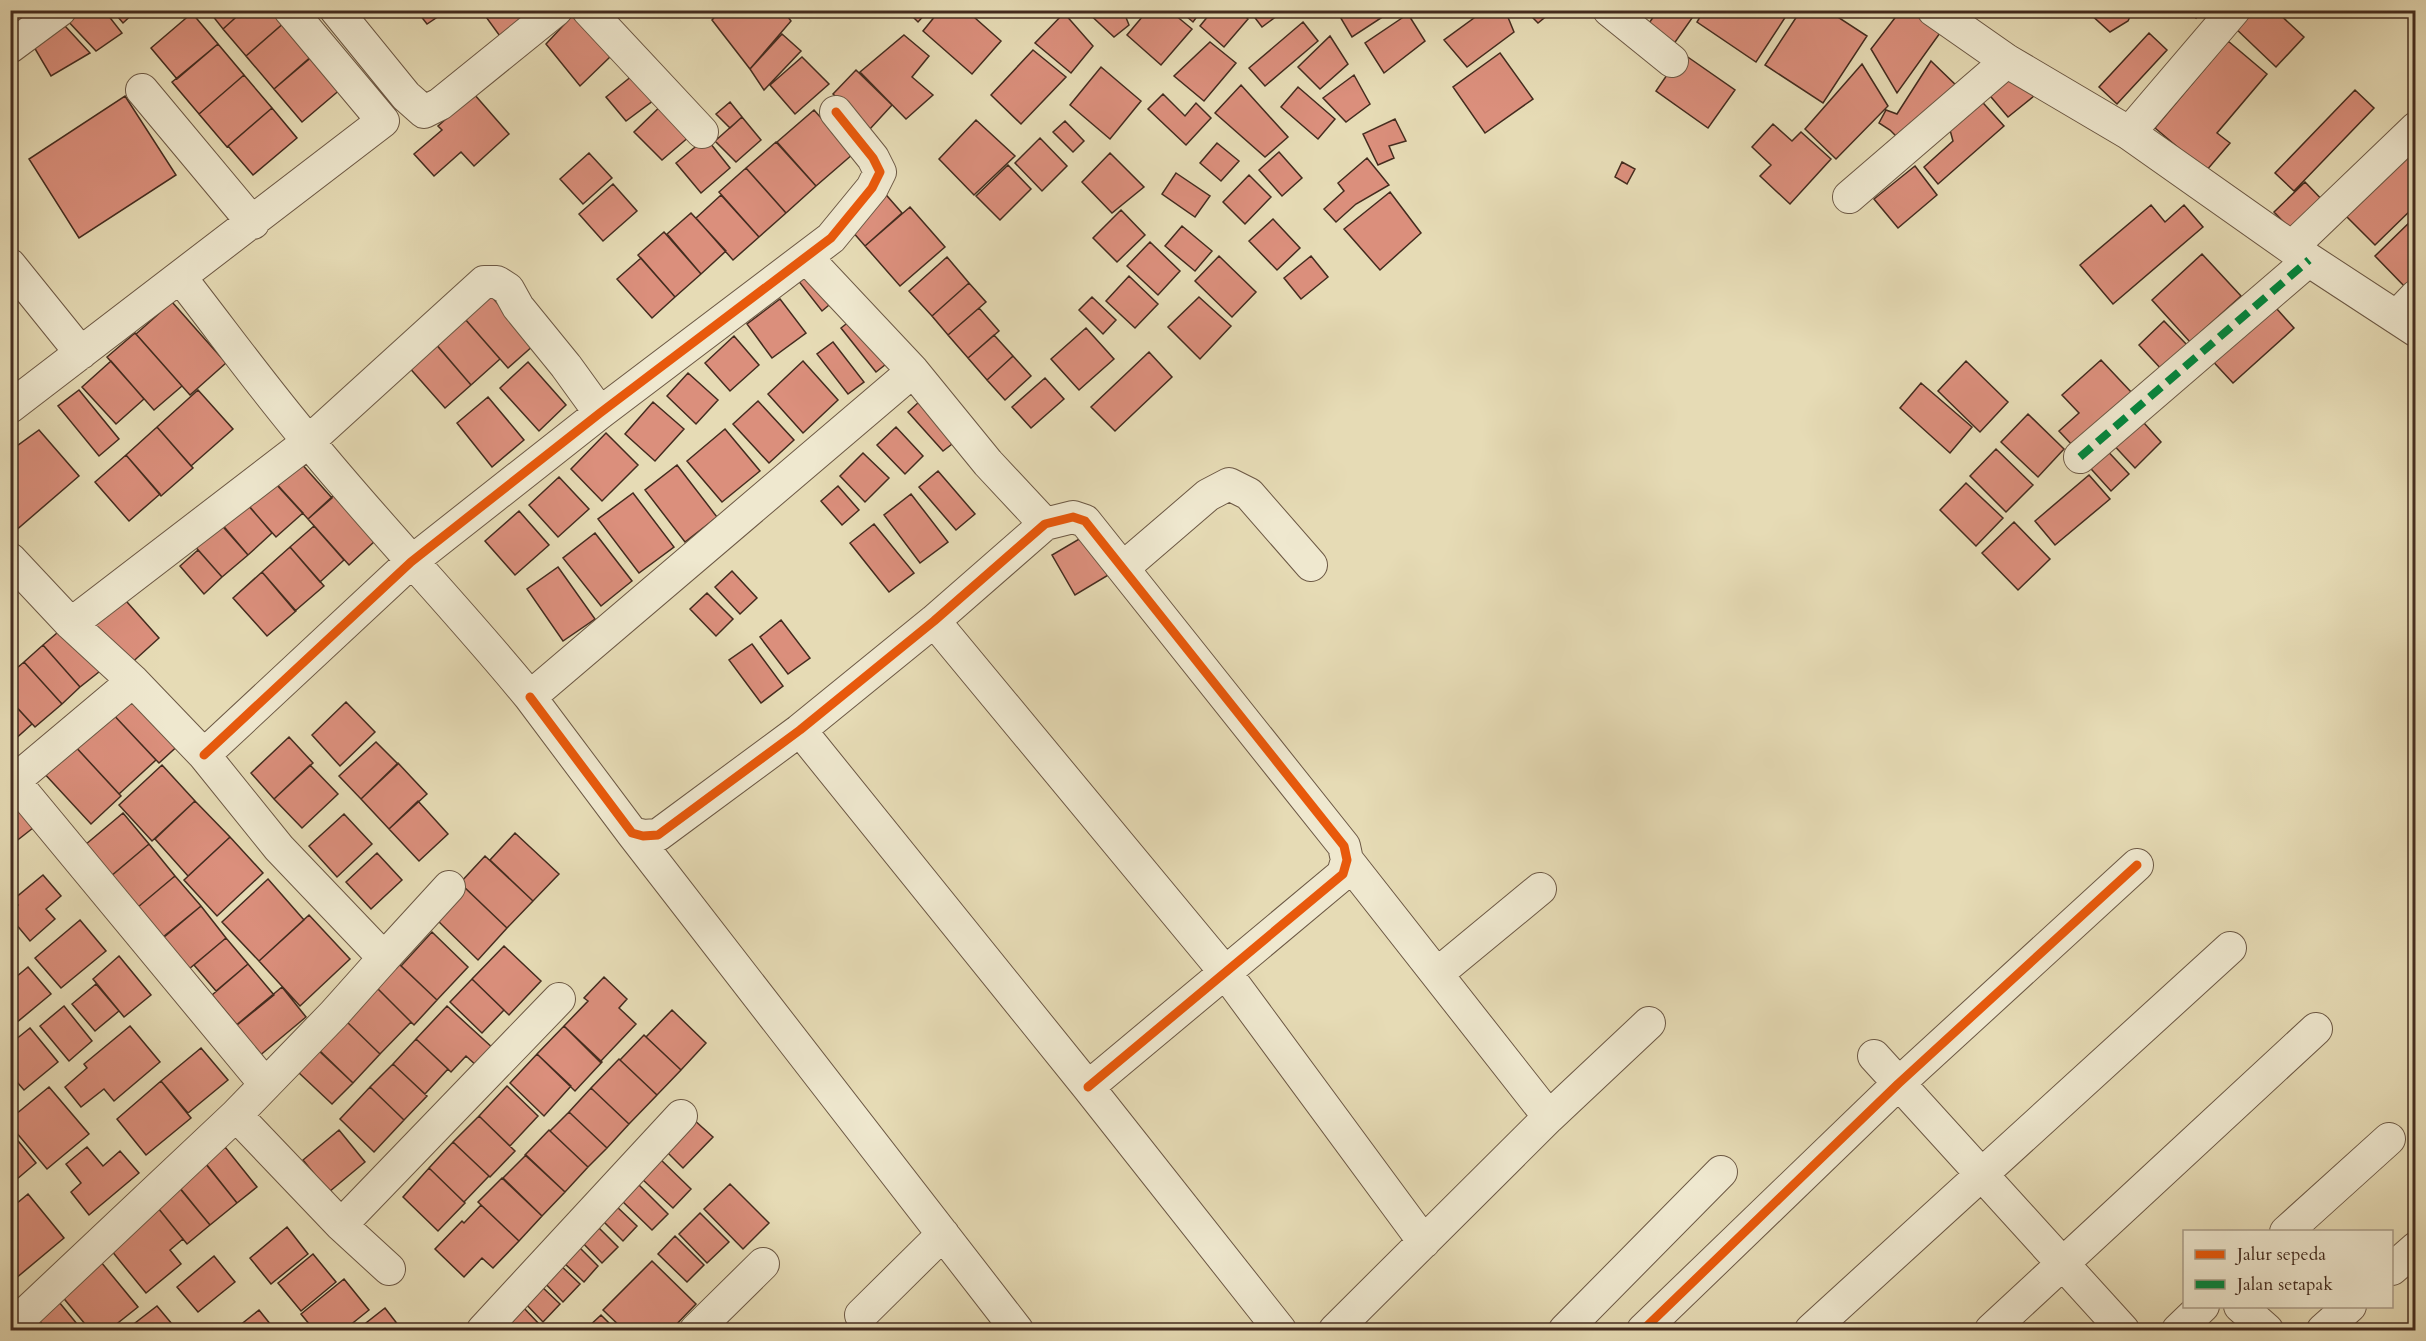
<svg xmlns="http://www.w3.org/2000/svg" width="2426" height="1341" font-family="Cardo,serif">
  <style>
    .building { fill: #db8f7c; stroke: #442c1f; stroke-width: 1.5 }
    .lines { fill: none; stroke-linecap: round; stroke-linejoin: round }
    .minor-casing { stroke: #6c5844; stroke-width: 34 }
    .tertiary-casing { stroke: #6c5844; stroke-width: 35 }
    .minor { stroke: #efe8cf; stroke-width: 32 }
    .tertiary { stroke: #efe8cf; stroke-width: 33 }
    .quiet { stroke: #00873e; stroke-width: 8; stroke-dasharray: 15 8; stroke-linecap: butt }
    .cycleway-casing { stroke: #efe8cf; stroke-width: 13 }
    .cycleway { stroke: #e8590c; stroke-width: 9 }
  </style>
  <rect width="100%" height="100%" fill="#e6dbb5"/>
  <filter id="stains"><feTurbulence type="fractalNoise" baseFrequency=".00333" numOctaves="4"/><feColorMatrix values="0 0 0 0 .2 0 0 0 0 .09 0 0 0 0 .02 0 0 0 .5 -.17"/></filter>
  <radialGradient id="worn" r=".72"><stop offset=".6" stop-color="#630" stop-opacity="0"/><stop offset="1" stop-color="#630" stop-opacity=".3"/></radialGradient>
  <path class="building" d="M77,10H104L122,33L96,51L66,19Z
    M112,10H137L123,23Z
    M208,10H244L223,29Z
    M244,10H281L286,21L246,56L223,29Z
    M416,10H448L427,24Z
    M481,10H534L502,39Z
    M721,10H783L791,21L750,69L712,20Z
    M906,10H929L918,22Z
    M940,10H966L1001,41L972,74L923,31Z
    M1085,10H1123L1129,25L1114,37Z
    M1148,10H1169L1192,29L1161,65L1127,35Z
    M1179,10H1202L1193,22Z
    M1213,10H1239L1248,19L1224,47L1200,26Z
    M1249,10H1285L1262,27Z
    M1336,10H1376L1381,18L1352,37Z
    M1485,10H1505L1514,32L1467,67L1444,40Z
    M1525,10H1554L1538,23Z
    M1658,10L1697,11L1671,48L1645,29Z
    M1704,10H1790L1756,62L1697,22Z
    M1801,10H1831L1830,12L1867,36L1823,103L1765,65Z
    M1901,10H1914L1945,26L1897,93L1871,49Z
    M2061,10H2073L2068,17Z
    M2089,10H2133L2128,21L2110,32L2088,12Z
    M2188,10H2202L2196,18Z
    M2248,10H2275L2304,37L2276,67L2233,26Z
    M192,13L218,44L177,79L151,48Z
    M1064,13L1093,46L1071,73L1035,43Z
    M1408,14L1425,41L1384,73L1365,43Z
    M573,15L611,56L580,86L546,44Z
    M286,21L314,54L274,89L246,56Z
    M1303,22L1318,41L1265,86L1249,68Z
    M65,26L90,53L51,76L34,47Z
    M2149,33L2167,50L2117,104L2099,87Z
    M782,34L801,51L764,90L750,69Z
    M904,35L929,56L912,77L933,95L906,119L860,72Z
    M1330,36L1348,64L1320,89L1298,67Z
    M2228,41L2267,74L2217,133L2230,143L2206,171L2155,128Z
    M1210,42L1236,63L1204,101L1174,76Z
    M218,44L244,75L199,114L172,82Z
    M1033,50L1066,77L1021,124L991,95Z
    M1500,53L1533,99L1485,133L1453,87Z
    M1682,53L1735,90L1708,128L1656,91Z
    M314,55L342,88L302,122L274,89Z
    M802,57L829,84L795,114L770,85Z
    M1931,61L1961,90L1900,140L1890,130L1879,123L1886,110L1897,114Z
    M1862,64L1888,106L1836,159L1805,129Z
    M1101,67L1141,101L1110,139L1070,105Z
    M2012,69L2034,96L2008,117L1986,91Z
    M856,70L892,105L870,129L833,94Z
    M638,71L658,97L626,121L606,97Z
    M244,75L272,108L227,147L199,114Z
    M1354,75L1370,104L1346,122L1323,98Z
    M1241,85L1288,137L1265,157L1215,113Z
    M1298,87L1335,119L1318,139L1281,107Z
    M2355,90L2374,108L2294,191L2275,173Z
    M474,94L509,134L474,166L461,152L434,176L414,154L442,130L438,126Z
    M1163,94L1185,116L1196,103L1211,118L1186,145L1148,109Z
    M1975,94L2004,126L1938,184L1924,167L1953,141L1947,119Z
    M125,96L176,175L79,238L29,159Z
    M665,102L690,136L662,160L634,132Z
    M730,102L742,117L730,128L716,114Z
    M272,108L297,138L253,175L228,146Z
    M814,110L853,154L816,186L777,142Z
    M742,117L761,140L736,162L715,141Z
    M1395,119L1406,141L1389,146L1394,158L1378,165L1363,134Z
    M976,120L1015,156L974,195L939,159Z
    M1065,121L1084,141L1073,152L1053,132Z
    M1773,124L1792,141L1801,132L1831,159L1790,204L1760,176L1771,165L1752,147Z
    M706,138L730,168L701,193L676,163Z
    M1040,138L1067,166L1042,191L1015,163Z
    M776,142L816,186L786,213L746,168Z
    M1217,143L1239,161L1221,181L1200,163Z
    M2416,146V205L2375,245L2346,216Z
    M1279,152L1302,178L1282,196L1259,170Z
    M589,153L612,178L583,204L560,179Z
    M1110,153L1144,187L1112,213L1082,182Z
    M1367,158L1389,185L1356,204L1336,222L1324,209L1344,191L1338,183Z
    M1622,162L1635,169L1627,184L1615,177Z
    M1008,165L1031,189L1000,220L976,196Z
    M1915,166L1937,195L1898,228L1874,199Z
    M746,168L786,213L759,237L719,192Z
    M1176,173L1210,196L1195,217L1162,194Z
    M1249,175L1271,197L1245,224L1223,202Z
    M2305,182L2328,206L2297,236L2274,212Z
    M613,184L637,211L603,241L579,214Z
    M881,189L902,213L865,246L844,222Z
    M1390,192L1421,233L1380,270L1344,229Z
    M721,195L759,237L733,260L696,218Z
    M2151,205L2165,222L2184,205L2203,227L2113,304L2080,265Z
    M910,207L945,247L900,286L865,246Z
    M1121,210L1145,235L1117,262L1093,238Z
    M691,213L726,251L701,274L667,234Z
    M2416,216V281L2407,289L2375,256Z
    M1273,219L1300,248L1277,270L1249,241Z
    M1182,226L1212,251L1195,271L1165,246Z
    M664,232L701,274L675,297L638,255Z
    M1150,242L1180,271L1158,295L1127,266Z
    M2202,254L2241,296L2190,342L2152,300Z
    M1219,256L1256,292L1232,317L1195,281Z
    M1311,256L1328,277L1301,299L1284,278Z
    M947,257L969,283L932,316L909,291Z
    M641,258L675,297L652,318L617,279Z
    M811,269L835,300L822,311L797,279Z
    M1129,276L1158,304L1135,328L1106,301Z
    M969,283L986,302L948,335L932,316Z
    M491,296L534,345L508,368L465,319Z
    M1092,297L1116,320L1103,334L1079,310Z
    M1199,297L1231,326L1200,359L1168,327Z
    M780,299L806,333L772,358L747,324Z
    M2268,299L2294,328L2233,383L2207,355Z
    M172,302L226,363L190,395L136,334Z
    M979,308L999,331L968,358L948,335Z
    M855,317L890,361L876,372L841,328Z
    M465,319L500,359L471,385L435,343Z
    M2164,321L2188,346L2163,371L2139,345Z
    M1086,328L1114,359L1079,390L1051,359Z
    M135,333L182,386L154,410L107,357Z
    M994,335L1013,356L987,380L968,358Z
    M734,336L759,365L730,391L705,363Z
    M433,341L471,385L445,408L407,365Z
    M833,342L864,382L848,394L817,354Z
    M1149,352L1172,377L1115,431L1091,407Z
    M1013,356L1031,376L1005,400L987,380Z
    M2101,360L2132,393L2074,447L2059,431L2079,413L2062,395Z
    M111,361L144,399L116,424L82,387Z
    M803,361L838,400L803,433L768,394Z
    M1966,361L2008,402L1980,432L1938,391Z
    M528,362L566,405L539,431L500,388Z
    M688,373L718,400L696,424L667,396Z
    M1045,378L1064,399L1031,428L1012,407Z
    M1921,383L1972,427L1950,453L1900,408Z
    M79,390L119,439L99,456L58,406Z
    M198,390L233,429L191,466L157,427Z
    M488,397L524,440L492,467L457,423Z
    M758,401L794,440L769,463L733,424Z
    M920,401L956,441L943,451L908,412Z
    M653,402L684,429L655,461L625,434Z
    M2028,414L2064,449L2038,477L2001,442Z
    M2136,414L2161,442L2135,468L2109,440Z
    M157,427L193,468L161,496L126,455Z
    M896,427L923,456L905,474L877,445Z
    M725,429L760,471L722,502L687,461Z
    M39,430L79,476L14,532L10,528V451Z
    M606,433L638,465L602,501L571,469Z
    M2101,444L2129,474L2111,491L2083,460Z
    M1996,449L2033,485L2006,512L1970,476Z
    M863,453L889,478L865,502L840,476Z
    M126,455L160,494L129,521L95,482Z
    M299,461L332,498L308,519L275,483Z
    M677,465L717,517L685,542L645,490Z
    M938,471L975,514L956,530L919,487Z
    M2089,475L2110,499L2055,545L2035,521Z
    M559,477L589,509L558,537L529,505Z
    M272,479L303,513L276,537L246,503Z
    M1966,483L2003,518L1976,546L1940,510Z
    M838,486L859,510L842,525L821,501Z
    M633,493L674,547L639,573L598,519Z
    M911,494L948,542L920,563L884,515Z
    M334,495L375,541L349,565L308,519Z
    M244,500L272,533L248,555L220,522Z
    M519,511L549,545L515,575L485,541Z
    M217,520L248,555L222,577L192,543Z
    M2014,522L2050,559L2018,590L1982,553Z
    M874,524L914,573L889,592L850,543Z
    M314,526L344,560L320,582L290,547Z
    M595,533L632,581L601,606L563,558Z
    M1086,535L1110,574L1075,595L1052,555Z
    M290,547L324,586L295,611L262,572Z
    M198,550L222,577L204,594L180,566Z
    M558,567L595,619L563,641L527,589Z
    M732,571L757,598L740,614L715,587Z
    M262,572L296,611L267,636L233,598Z
    M119,593L159,638L127,667L87,622Z
    M707,593L733,619L716,636L690,609Z
    M781,620L810,658L788,674L760,637Z
    M64,627L104,668L80,687L43,645Z
    M752,644L783,686L761,703L729,660Z
    M43,645L80,687L62,704L24,662Z
    M24,662L62,704L35,727L10,700V674Z
    M133,686L183,741L159,763L108,709Z
    M10,700L32,724L13,741L10,739Z
    M346,702L375,732L340,766L312,735Z
    M108,709L156,760L119,794L72,743Z
    M289,737L313,763L274,799L251,773Z
    M376,742L398,764L361,799L339,776Z
    M72,743L121,796L91,824L42,771Z
    M398,763L427,794L389,829L361,799Z
    M162,765L195,801L152,841L119,805Z
    M310,765L338,794L302,828L274,799Z
    M195,801L230,837L188,876L155,839Z
    M418,801L448,834L419,861L389,829Z
    M14,805L33,828L10,846V808Z
    M123,813L149,844L111,876L85,845Z
    M344,814L372,844L337,877L309,846Z
    M515,833L559,874L533,901L490,860Z
    M230,837L263,873L217,916L184,880Z
    M149,844L175,876L138,907L110,877Z
    M377,853L402,880L371,909L346,882Z
    M485,856L533,901L507,928L460,883Z
    M43,875L61,896L46,909L55,919L30,941L10,917V911L18,905L14,899Z
    M175,876L201,906L163,938L138,907Z
    M268,879L304,920L259,961L222,922Z
    M464,887L507,928L478,960L435,918Z
    M201,906L226,938L189,969L163,937Z
    M309,915L350,959L300,1006L259,961Z
    M80,920L106,951L61,988L35,958Z
    M432,932L468,967L437,1000L401,966Z
    M226,938L248,964L216,991L194,965Z
    M504,946L541,981L509,1015L472,979Z
    M119,956L151,995L124,1017L93,979Z
    M396,961L437,1000L414,1025L376,987Z
    M248,964L274,995L237,1025L212,995Z
    M28,967L51,994L10,1028V982Z
    M604,977L627,999L619,1008L636,1024L600,1062L564,1026L588,1001L584,998Z
    M472,979L504,1010L482,1033L450,1002Z
    M96,984L119,1011L95,1031L72,1004Z
    M282,987L306,1017L258,1057L234,1027Z
    M376,987L411,1022L380,1054L345,1020Z
    M64,1006L92,1041L69,1061L40,1026Z
    M447,1006L495,1050L478,1067L466,1056L451,1072L416,1039Z
    M672,1010L706,1043L681,1070L646,1037Z
    M346,1021L380,1054L353,1083L318,1050Z
    M130,1026L160,1062L114,1101L104,1089L81,1107L65,1087L87,1068L84,1064Z
    M564,1026L602,1062L575,1091L537,1054Z
    M30,1028L58,1062L24,1090L10,1074V1044Z
    M644,1035L681,1070L657,1095L620,1060Z
    M416,1039L448,1069L425,1094L393,1064Z
    M201,1048L228,1080L188,1113L161,1081Z
    M319,1050L353,1083L332,1104L298,1072Z
    M537,1054L571,1086L544,1116L510,1083Z
    M619,1059L657,1095L629,1124L591,1088Z
    M393,1064L427,1096L404,1120L370,1087Z
    M161,1081L191,1118L146,1155L117,1119Z
    M507,1086L538,1116L510,1146L479,1116Z
    M49,1087L89,1134L47,1169L10,1125V1119Z
    M370,1087L404,1120L374,1152L340,1119Z
    M591,1088L629,1124L607,1148L569,1112Z
    M569,1112L607,1148L588,1167L550,1131Z
    M479,1116L515,1151L490,1177L453,1142Z
    M693,1119L713,1137L683,1168L664,1149Z
    M339,1130L365,1162L329,1192L303,1160Z
    M549,1130L588,1167L565,1192L525,1155Z
    M10,1131L36,1163L10,1185Z
    M453,1142L489,1176L464,1202L429,1168Z
    M87,1147L103,1166L120,1151L139,1173L89,1215L71,1192L81,1183L66,1164Z
    M225,1147L257,1187L237,1203L205,1163Z
    M526,1155L565,1192L542,1216L503,1178Z
    M659,1158L691,1189L673,1208L641,1178Z
    M203,1160L237,1203L210,1225L175,1182Z
    M429,1168L465,1203L438,1231L403,1197Z
    M502,1178L542,1216L519,1241L478,1202Z
    M637,1183L668,1214L652,1230L621,1200Z
    M730,1184L769,1223L743,1249L704,1209Z
    M177,1185L210,1225L187,1244L154,1203Z
    M28,1194L64,1238L15,1279L10,1273V1209Z
    M154,1203L183,1239L170,1250L181,1264L146,1293L111,1250Z
    M614,1204L637,1226L623,1241L600,1218Z
    M481,1205L519,1241L493,1268L482,1258L464,1277L435,1249L462,1221L464,1223Z
    M700,1213L729,1242L707,1263L679,1234Z
    M596,1225L618,1247L602,1263L580,1240Z
    M287,1227L308,1254L271,1284L250,1258Z
    M675,1236L704,1265L687,1282L658,1254Z
    M576,1244L598,1266L584,1282L561,1260Z
    M313,1254L336,1282L301,1311L278,1283Z
    M214,1256L235,1282L198,1312L177,1287Z
    M652,1261L696,1304L671,1330H624L603,1310Z
    M101,1262L138,1307L109,1330H90L61,1295Z
    M557,1262L580,1284L563,1302L541,1279Z
    M344,1279L369,1310L344,1330H314L301,1314Z
    M540,1285L560,1304L543,1322L524,1302Z
    M59,1302L82,1330H47L38,1319Z
    M521,1305L540,1325L535,1330H512L504,1322Z
    M157,1306L177,1330H126Z
    M385,1308L402,1330H357Z
    M259,1310L275,1330H234Z
    M601,1315L616,1330H585Z"/>
  <g class="lines">
    <defs>
      <path id="minor" d="M336,10L406,96L424,112L440,104L556,10
        M588,10L702,132
        M1609,10L1672,61
        M10,47L60,10
        M142,90L253,223
        M2129,133L2234,10
        M1849,197L2007,61
        M2292,247L2416,128
        M806,257L913,371L988,463L1045,524
        M10,265L81,353
        M180,277C223,332 264,389 309,442C380,529 459,610 530,697L913,371
        M2396,317L2416,296
        M10,407L383,121L290,10
        M2080,457L2309,260
        M10,559L71,624L133,681L204,755L279,848L384,958L334,1014L236,1115
        M1123,568L1208,495L1229,484L1249,494L1311,565
        M934,621L1225,972L1424,1242
        M71,624L308,442L484,282H497L508,289L518,307L566,366L600,413
        M530,697L632,833L643,836L658,835L800,730L934,621L1045,524L1073,517L1085,521L1344,846L1347,860L1343,874L1088,1087
        M800,730L1088,1087L1280,1330
        M204,755L411,562L600,413L831,238L872,188L880,172L873,158L836,112
        M14,781L133,681
        M10,783L14,781L265,1084
        M632,833L1017,1330
        M1347,860L1549,1117L1649,1023
        M384,958L449,887
        M1437,974L1540,889
        M1874,1056L2123,1330
        M341,1225L559,999
        M2286,1232L2389,1139
        M2392,1269L2416,1248
        M2240,1306L2267,1330
        M861,1315L943,1234
        M10,1328L236,1115L341,1225L389,1269
        M483,1330L681,1116
        M696,1330L763,1264
        M1335,1330L1549,1117
        M1565,1330L1721,1172
        M1643,1330L1898,1084L2137,865
        M1811,1330L2230,948
        M1991,1330L2316,1029
        M2178,1330L2203,1306
        M2323,1330L2350,1306"/>
      <path id="tertiary" d="M1934,10L2007,61L2129,133L2309,260L2416,330"/>
    </defs>
    <use href="#minor" class="minor-casing"/>
    <use href="#tertiary" class="tertiary-casing"/>
    <use href="#minor" class="minor"/>
    <use href="#tertiary" class="tertiary"/>
    <path class="quiet" d="M2080,457L2309,260"/>
    <defs>
      <path id="cycleway" d="M530,697L632,833L643,836L658,835L800,730L934,621L1045,524L1073,517L1085,521L1344,846L1347,860L1343,874L1088,1087
        M204,755L411,562L600,413L831,238L872,188L880,172L873,158L836,112
        M1643,1330L1898,1084L2137,865"/>
    </defs>
    <use href="#cycleway" class="cycleway-casing"/>
    <use href="#cycleway" class="cycleway"/>
  </g>
  <rect width="2426" height="1341" fill="none" stroke="#e6dbb5" stroke-width="36"/>
  <rect x="12" y="12" width="2402" height="1317" fill="none" stroke="#442c1f" stroke-width="3"/>
  <rect x="18" y="18" width="2390" height="1305" fill="none" stroke="#442c1f" stroke-width="1.5"/>
  <rect x="2183" y="1230" width="210" height="78" fill="#efe8cf" stroke="#ab9d89" stroke-width="1.5"/>
  <rect x="2195" y="1250" width="30" height="9" fill="#e8590c" stroke="#ab9d89" stroke-width="1.5"/>
  <text x="2237" y="1260" font-size="18" fill="#442c1f">Jalur sepeda</text>
  <rect x="2195" y="1280" width="30" height="9" fill="#00873e" stroke="#ab9d89" stroke-width="1.5"/>
  <text x="2237" y="1290" font-size="18" fill="#442c1f">Jalan setapak</text>
  <rect width="100%" height="100%" filter="url(#stains)"/>
  <rect width="100%" height="100%" fill="url(#worn)"/>
</svg>
